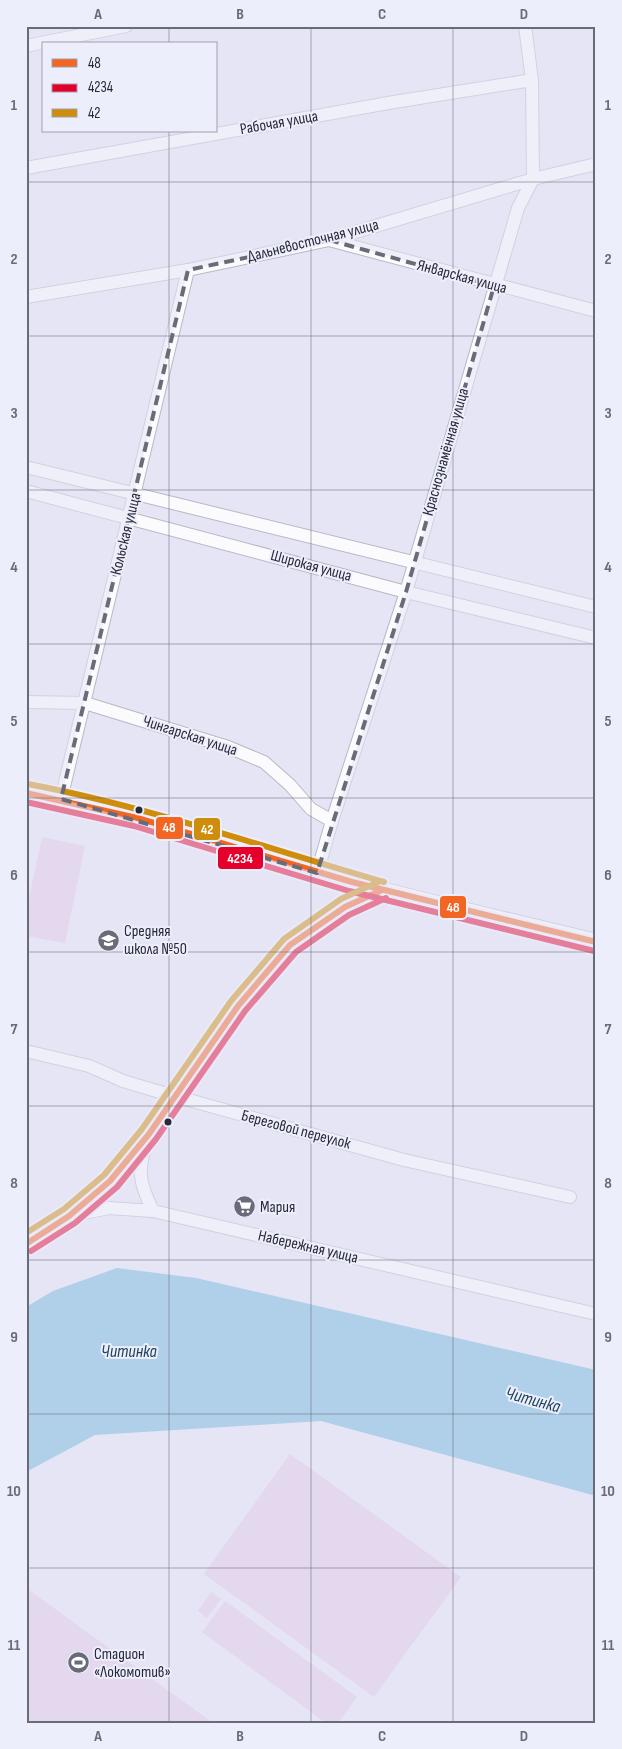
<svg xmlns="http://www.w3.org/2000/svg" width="622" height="1749" font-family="'Sofia Sans Condensed',sans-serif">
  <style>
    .green { fill: #e3c7e6 }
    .water { fill: #6fb3d9 }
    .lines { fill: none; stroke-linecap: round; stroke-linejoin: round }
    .minor-casing { stroke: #b8b8c6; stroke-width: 14 }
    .tertiary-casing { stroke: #b8b8c6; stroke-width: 18 }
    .minor { stroke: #fbfbfe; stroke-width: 12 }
    .tertiary { stroke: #fbfbfe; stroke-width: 16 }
    .bus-1-casing { stroke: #edeefc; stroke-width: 10 }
    .bus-2-casing { stroke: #edeefc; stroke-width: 10 }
    .bus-3-casing { stroke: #edeefc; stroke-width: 10 }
    .bus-1 { stroke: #f26522; stroke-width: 6 }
    .bus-2 { stroke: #e4002b; stroke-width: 6 }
    .bus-3 { stroke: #ce8d0b; stroke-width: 6 }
    .marked { fill: none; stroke: #6a6b79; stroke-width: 4; stroke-dasharray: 10 6; stroke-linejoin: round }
    .grid { fill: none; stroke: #6a6b79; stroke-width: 1; stroke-opacity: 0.55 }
    .bus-dot { fill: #282936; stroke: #edeefc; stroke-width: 2 }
    .labels { text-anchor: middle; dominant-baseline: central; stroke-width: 4; stroke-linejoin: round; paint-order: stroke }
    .street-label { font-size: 16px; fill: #282936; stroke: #edeefc }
    .poi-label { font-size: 16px; fill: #282936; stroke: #edeefc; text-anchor: start }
    .water-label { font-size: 18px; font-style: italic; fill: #1b4458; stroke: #edeefc }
    .line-badge { stroke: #edeefc; stroke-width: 2 }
    .badge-label { font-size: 14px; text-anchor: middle; font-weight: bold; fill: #fff }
    .neatline { fill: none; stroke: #6a6b79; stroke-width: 2 }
    .grid-label { font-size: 16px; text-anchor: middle; font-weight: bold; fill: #6a6b79 }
  </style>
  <rect width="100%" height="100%" fill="#e5e5f5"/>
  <path class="green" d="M42,837L85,846L65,943L26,936V912Z
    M290,1454L461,1577L374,1697L204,1574Z
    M26,1588L213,1723H26Z
    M211,1592L221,1599L207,1618L198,1611Z
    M225,1601L357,1697L338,1723H326L202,1632Z"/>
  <path class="water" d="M117,1268L196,1278L596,1370V1496L321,1421L95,1435L26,1472V1307L53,1291Z"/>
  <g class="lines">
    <defs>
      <path id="minor" d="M26,46L126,26
        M26,168L394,102L532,80
        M329,240L596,311
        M26,297L188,270L329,240L533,179L596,164
        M26,467L596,607
        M26,491L406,592L596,638
        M26,702L85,703L228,747L264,762L290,785L311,809L332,821
        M61,799L188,270
        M317,873L332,821L406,592L518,208L533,179L532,80L525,26
        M26,1051L89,1066L123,1081L153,1090L404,1160L570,1197
        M147,1140C137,1171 139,1182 153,1211
        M71,1215L110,1181L149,1134L238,1006L290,945L345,907L382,890
        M26,1244L69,1216L109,1208L153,1211L596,1314"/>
      <path id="tertiary" d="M26,793C126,809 221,844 317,873C409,899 503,919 596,942"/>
    </defs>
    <use href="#minor" class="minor-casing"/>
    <use href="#tertiary" class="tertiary-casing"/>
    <use href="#minor" class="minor"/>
    <use href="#tertiary" class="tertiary"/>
    <defs>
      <path id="bus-1" d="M26,793L137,818L352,882L596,942
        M26,1244L69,1216L110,1181L149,1134L238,1006L290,945L345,907L382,890"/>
      <path id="bus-2" d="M26,802L134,826L349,891L594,951
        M31,1251L75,1223L117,1187L156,1139L245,1011L296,952L349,915L386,898"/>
      <path id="bus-3" d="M28,784C149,807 266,848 384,882
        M26,1233L64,1209L104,1175L142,1129L231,1001L284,939L341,899L378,882"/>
    </defs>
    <use href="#bus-1" class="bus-1-casing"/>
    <use href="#bus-2" class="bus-2-casing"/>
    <use href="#bus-3" class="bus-3-casing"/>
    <use href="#bus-1" class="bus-1"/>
    <use href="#bus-2" class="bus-2"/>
    <use href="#bus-3" class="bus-3"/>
  </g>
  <path d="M0 0H622V1749H0ZM329,240L494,286L406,592L317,873L61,799L188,270Z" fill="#e5e5f5" fill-opacity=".55" fill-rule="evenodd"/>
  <path class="marked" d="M329,240L494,286L406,592L317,873L61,799L188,270Z"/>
  <path class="grid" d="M169,26V44M311,26V1723M453,26V1723M169,131V1723M26,182H596M26,336H596M26,490H596M26,644H596M26,798H596M26,952H596M26,1106H596M26,1260H596M26,1414H596M26,1568H596"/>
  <defs>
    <symbol id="school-disc" viewBox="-11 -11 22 22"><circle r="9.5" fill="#6a6b79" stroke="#edeefc"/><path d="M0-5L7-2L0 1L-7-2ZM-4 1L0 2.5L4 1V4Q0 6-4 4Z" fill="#fff"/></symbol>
    <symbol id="supermarket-disc" viewBox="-11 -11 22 22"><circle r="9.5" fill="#6a6b79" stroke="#edeefc"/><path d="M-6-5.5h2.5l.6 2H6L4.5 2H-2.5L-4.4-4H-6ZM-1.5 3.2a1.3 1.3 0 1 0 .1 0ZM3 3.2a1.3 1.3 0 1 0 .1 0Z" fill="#fff"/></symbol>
    <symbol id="stadium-disc" viewBox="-11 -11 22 22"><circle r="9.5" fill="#6a6b79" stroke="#edeefc"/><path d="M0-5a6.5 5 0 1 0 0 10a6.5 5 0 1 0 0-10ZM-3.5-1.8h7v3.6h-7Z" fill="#fff"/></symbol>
  </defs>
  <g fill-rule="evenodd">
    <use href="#school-disc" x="96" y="928" width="25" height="25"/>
    <use href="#supermarket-disc" x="232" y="1194" width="25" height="25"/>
    <use href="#stadium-disc" x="66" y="1650" width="25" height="25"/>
  </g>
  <g class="bus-dot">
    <circle cx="139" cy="810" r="4.5"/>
    <circle cx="168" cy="1122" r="4.5"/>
  </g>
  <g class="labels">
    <g class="street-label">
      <text transform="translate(279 123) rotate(-10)">Рабочая улица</text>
      <text transform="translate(313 241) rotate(-14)">Дальневосточная улица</text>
      <text transform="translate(462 277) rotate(15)">Январская улица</text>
      <text transform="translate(446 452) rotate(-74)">Краснознамённая улица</text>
      <text transform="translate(126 534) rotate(-76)">Кольская улица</text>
      <text transform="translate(311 566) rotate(15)">Широкая улица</text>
      <text transform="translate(190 736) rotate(18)">Чингарская улица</text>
      <text transform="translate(296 1130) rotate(15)">Береговой переулок</text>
      <text transform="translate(308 1247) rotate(13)">Набережная улица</text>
    </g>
    <g class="poi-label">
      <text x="124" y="931">Средняя<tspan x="124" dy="18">школа №50</tspan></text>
      <text x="260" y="1207">Мария</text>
      <text x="94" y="1654">Стадион<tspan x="94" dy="18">«Локомотив»</tspan></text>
    </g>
    <g class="water-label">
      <text x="129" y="1351">Читинка</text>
      <text transform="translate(533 1400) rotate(15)">Читинка</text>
    </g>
  </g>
  <g class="line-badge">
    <rect x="155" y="816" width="29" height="24" rx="5" fill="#f26522"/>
    <rect x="193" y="817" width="28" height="24" rx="5" fill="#ce8d0b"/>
    <rect x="217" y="846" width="47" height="24" rx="5" fill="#e4002b"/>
    <rect x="439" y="895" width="28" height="24" rx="5" fill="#f26522"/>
  </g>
  <g class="badge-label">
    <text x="169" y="832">48</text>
    <text x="207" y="834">42</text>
    <text x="240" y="863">4234</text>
    <text x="453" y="912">48</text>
  </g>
  <rect width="622" height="1749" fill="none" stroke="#edeefc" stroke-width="55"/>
  <rect x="42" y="42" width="175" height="90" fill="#edeefc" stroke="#9e9fad"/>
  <rect x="52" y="59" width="25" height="8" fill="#f26522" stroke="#9e9fad"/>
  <text x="88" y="68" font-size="15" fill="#282936">48</text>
  <rect x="52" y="84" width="25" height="8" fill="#e4002b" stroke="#9e9fad"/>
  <text x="88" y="92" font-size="15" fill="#282936">4234</text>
  <rect x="52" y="109" width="25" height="8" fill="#ce8d0b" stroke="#9e9fad"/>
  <text x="88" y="118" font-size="15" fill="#282936">42</text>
  <rect x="28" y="28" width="566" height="1694" class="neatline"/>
  <g class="grid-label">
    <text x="98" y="19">A</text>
    <text x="240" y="19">B</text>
    <text x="382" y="19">C</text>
    <text x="524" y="19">D</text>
    <text x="14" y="110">1</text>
    <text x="608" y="110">1</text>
    <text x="14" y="264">2</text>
    <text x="608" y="264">2</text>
    <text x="14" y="418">3</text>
    <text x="608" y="418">3</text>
    <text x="14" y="572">4</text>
    <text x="608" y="572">4</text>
    <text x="14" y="726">5</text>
    <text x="608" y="726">5</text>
    <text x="14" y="880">6</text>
    <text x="608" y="880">6</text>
    <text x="14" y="1034">7</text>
    <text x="608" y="1034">7</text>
    <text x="14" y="1188">8</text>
    <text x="608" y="1188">8</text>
    <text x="14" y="1342">9</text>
    <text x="608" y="1342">9</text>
    <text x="14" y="1496">10</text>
    <text x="608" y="1496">10</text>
    <text x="14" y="1650">11</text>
    <text x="608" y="1650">11</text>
    <text x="98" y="1741">A</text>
    <text x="240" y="1741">B</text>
    <text x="382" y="1741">C</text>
    <text x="524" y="1741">D</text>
  </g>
</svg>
